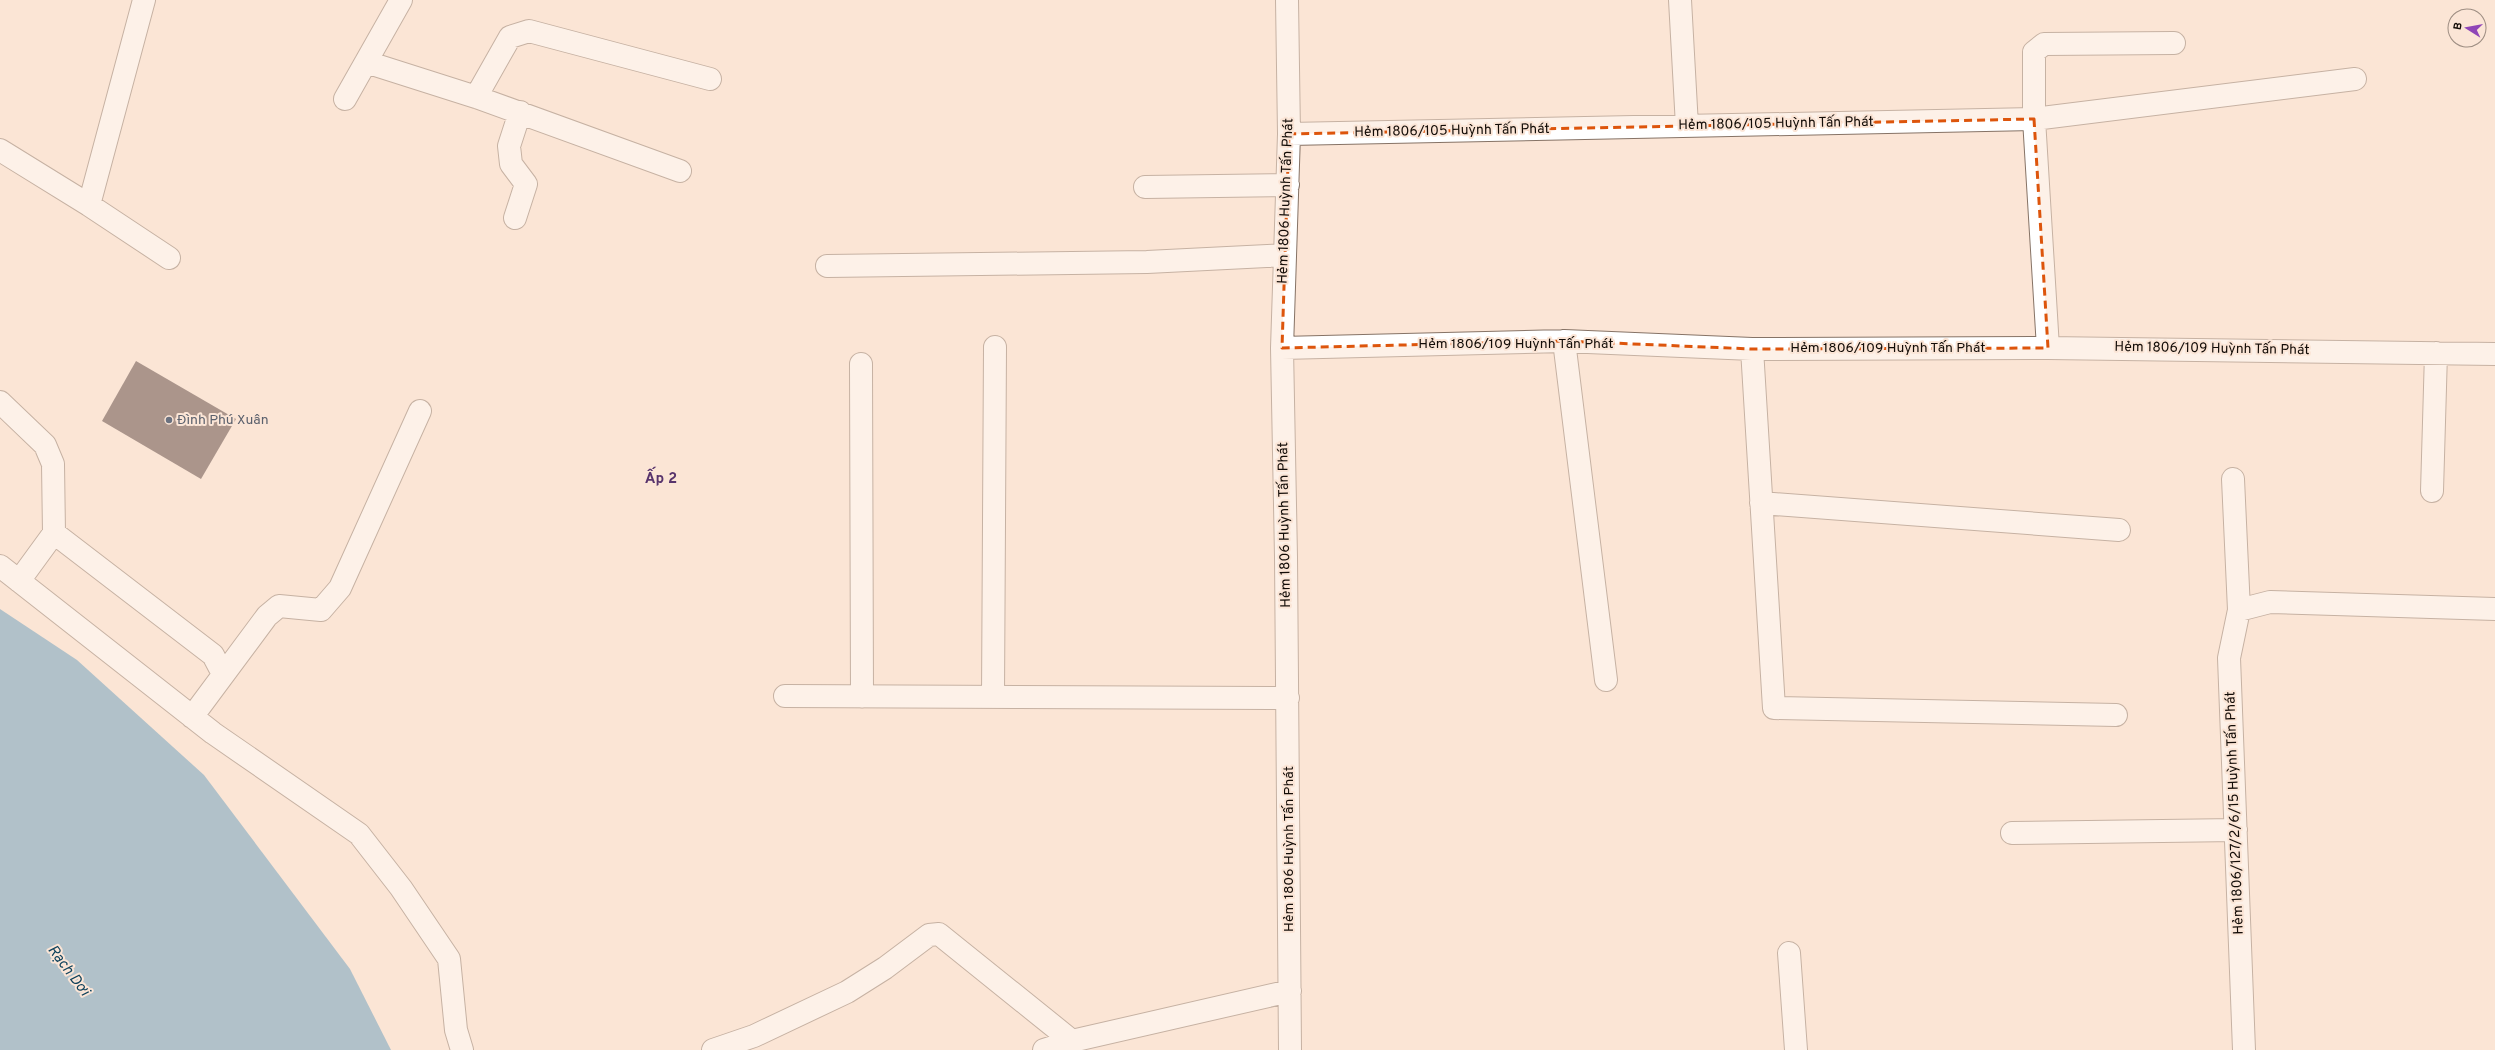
<svg xmlns="http://www.w3.org/2000/svg" width="2495" height="1050" font-family="Overpass,sans-serif">
  <style>
    .water { fill: #5795ba }
    .building { fill: #493432 }
    .lines { fill: none; stroke-linecap: round; stroke-linejoin: round }
    .minor-casing { stroke: #867366; stroke-width: 24 }
    .minor { stroke: #fff; stroke-width: 22 }
    .marked { fill: none; stroke: #dd550c; stroke-width: 3; stroke-dasharray: 8 5; stroke-linejoin: round }
    .worship-dot { fill: #6b7280; stroke: #fbe5d6; stroke-width: 1.5 }
    .labels { text-anchor: middle; dominant-baseline: central; stroke-width: 4; stroke-linejoin: round; paint-order: stroke }
    .street-label { font-size: 14px; fill: #130c07; stroke: #fbe5d6 }
    .worship-label { font-size: 14px; fill: #5b616d; stroke: #fbe5d6; text-anchor: start }
    .neighbourhood-label { font-size: 15px; font-weight: bold; fill: #58346c; stroke: #fbe5d6 }
    .water-label { font-size: 15px; font-style: italic; fill: #0e415b; stroke: #fbe5d6 }
  </style>
  <rect width="100%" height="100%" fill="#fbe5d6"/>
  <path class="water" d="M0,609L77,660L204,775L350,969L391,1050H0Z"/>
  <path class="building" d="M136,361L236,419L201,479L102,421Z"/>
  <g class="lines">
    <defs>
      <path id="minor" d="M1287,0L1289,134L1282,348L1286,557L1290,1050
        M1680,0L1687,126
        M2174,43L2044,44L2034,52V119L2355,79
        M366,62L476,97L680,171
        M476,97L510,37L529,31L710,79
        M345,99L401,0
        M1289,134L2034,119L2048,348
        M0,150L89,205L169,258
        M1145,187L1288,185
        M89,205L144,0
        M515,218L526,184L511,164L509,146L520,112
        M827,266L1147,262L1285,255
        M1564,341L1606,680
        M1282,348L1564,341L1752,349L2048,348L2495,354
        M1752,349L1774,708L2116,715
        M861,364L862,697
        M0,402L45,445L53,464L54,533L19,581
        M2233,479L2239,610
        M2432,491L2436,353
        M1761,503L2119,530
        M54,533L213,655L223,674
        M0,566L213,733L359,834L401,888L449,959L456,1030L462,1050
        M785,696L1288,698
        M993,697L995,347
        M192,717L267,616L279,606L321,610L340,588L420,411
        M2012,833L2236,830
        M1789,953L1796,1050
        M713,1050L754,1036L847,992L885,968L929,935L939,934L1072,1041
        M1044,1050L1072,1041L1290,991
        M2244,1050L2229,658L2239,610L2270,602L2495,609"/>
    </defs>
    <use href="#minor" class="minor-casing"/>
    <use href="#minor" class="minor"/>
  </g>
  <path d="M0 0H2495V1050H0ZM2034,119L2048,348L1752,349L1564,341L1282,348L1289,134Z" fill="#fbe5d6" fill-opacity=".55" fill-rule="evenodd"/>
  <path class="marked" d="M2034,119L2048,348L1752,349L1564,341L1282,348L1289,134Z"/>
  <circle class="worship-dot" cx="169" cy="420" r="4"/>
  <g class="labels">
    <g class="street-label">
      <text transform="translate(1776 124) rotate(-1)">Hẻm 1806/105 Huỳnh Tấn Phát</text>
      <text transform="translate(1452 131) rotate(-1)">Hẻm 1806/105 Huỳnh Tấn Phát</text>
      <text transform="translate(1286 201) rotate(-88)">Hẻm 1806 Huỳnh Tấn Phát</text>
      <text x="1516" y="344">Hẻm 1806/109 Huỳnh Tấn Phát</text>
      <text x="1888" y="348">Hẻm 1806/109 Huỳnh Tấn Phát</text>
      <text transform="translate(2212 349) rotate(1)">Hẻm 1806/109 Huỳnh Tấn Phát</text>
      <text transform="translate(1285 525) rotate(-91)">Hẻm 1806 Huỳnh Tấn Phát</text>
      <text transform="translate(2235 813) rotate(-92)">Hẻm 1806/127/2/6/15 Huỳnh Tấn Phát</text>
      <text transform="translate(1289 849) rotate(-90)">Hẻm 1806 Huỳnh Tấn Phát</text>
    </g>
    <g class="worship-label">
      <text x="177" y="420">Đình Phú Xuân</text>
    </g>
    <g class="neighbourhood-label">
      <text x="661" y="479">Ấp 2</text>
    </g>
    <g class="water-label">
      <text transform="translate(68 971) rotate(53)">Rạch Dơi</text>
    </g>
  </g>
  <g transform="translate(2467 28) rotate(281)"><circle r="19" fill="#fbe5d6" stroke="#9e8e83"/>
  <path d="M0-3L7 15L0 10L-7 15Z" fill="#8f45b7"/>
  <text y="-6" font-size="11" font-weight="bold" text-anchor="middle" fill="#130c07">B</text>
  </g>
</svg>
